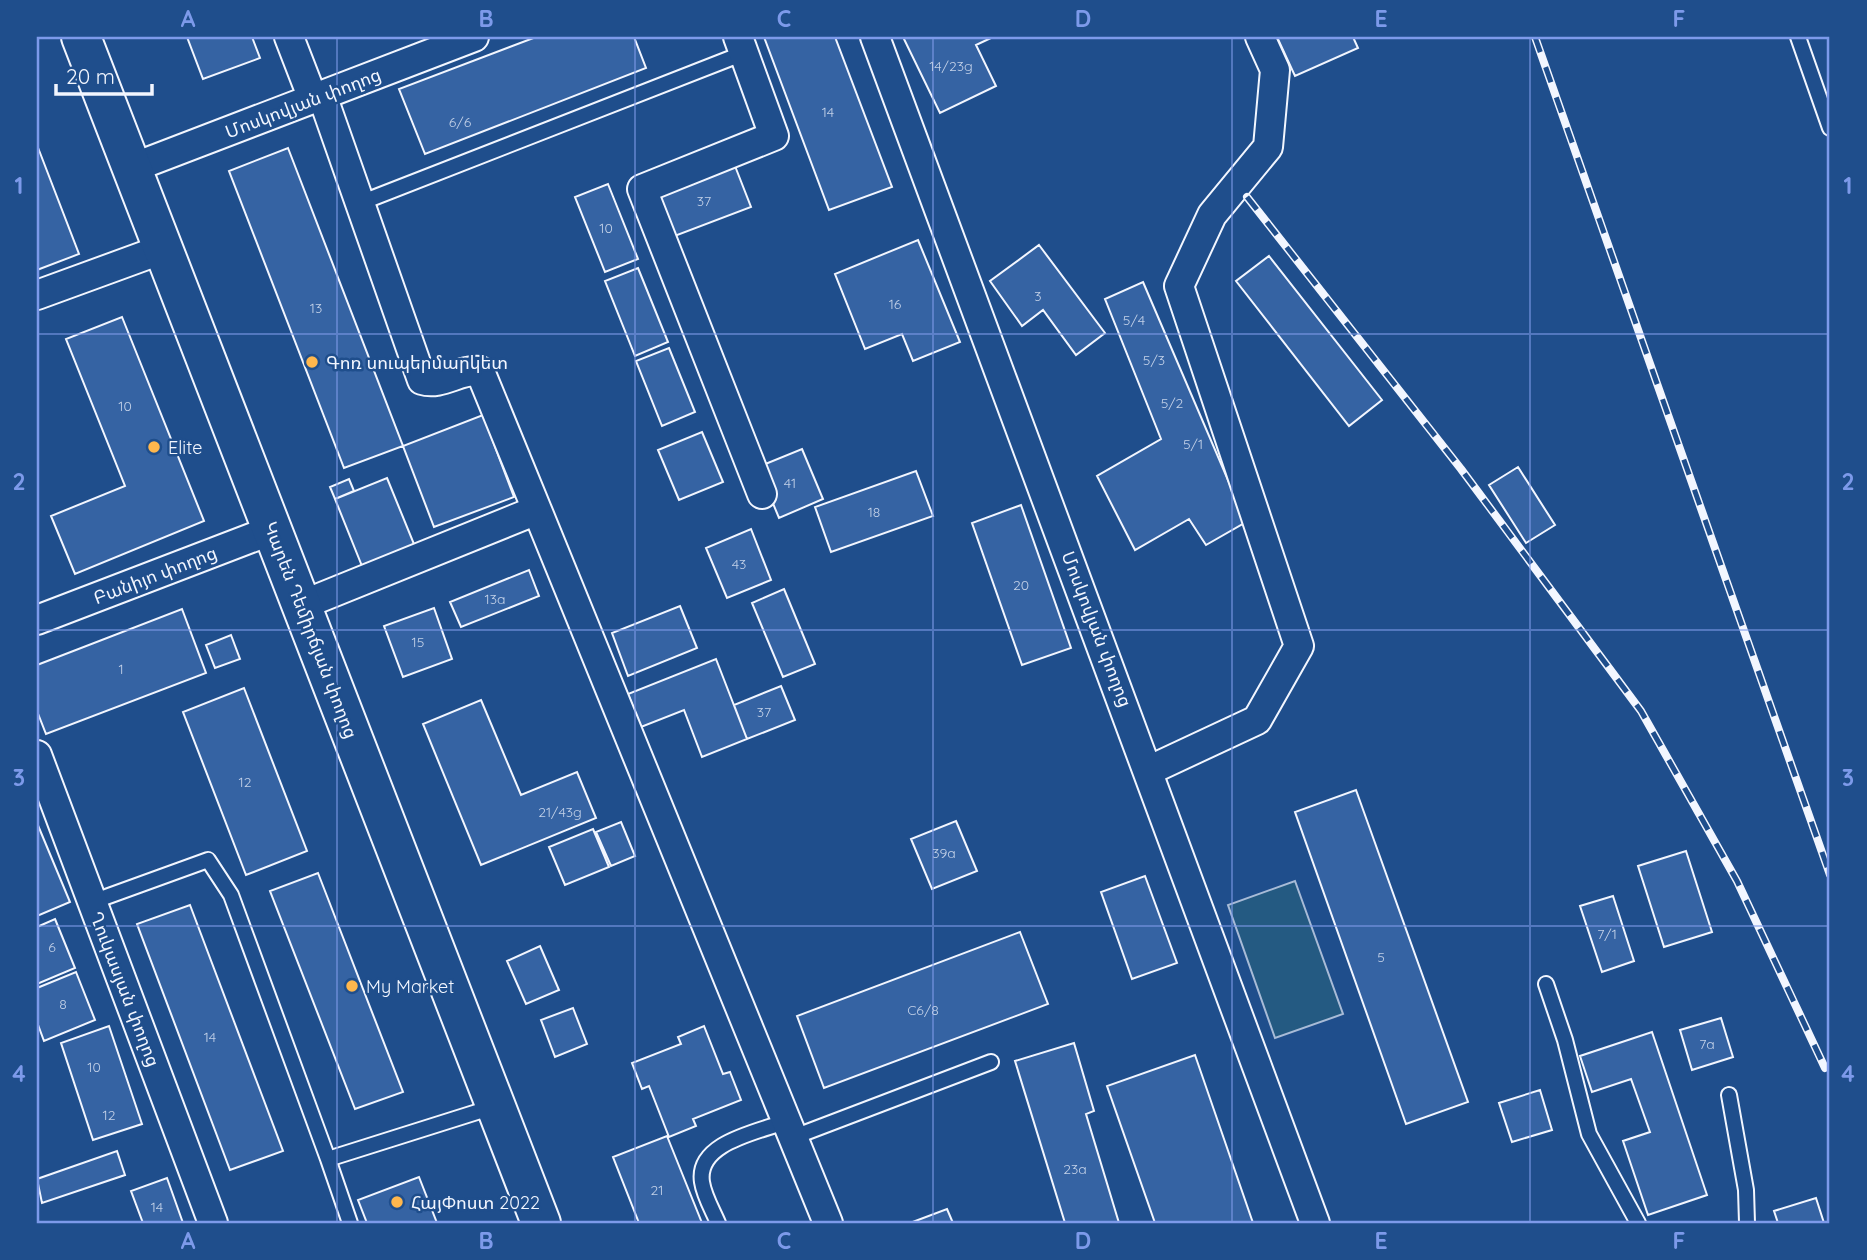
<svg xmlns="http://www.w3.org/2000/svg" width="1867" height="1260" font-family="Quicksand,'Noto Sans Armenian',sans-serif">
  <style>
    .green { fill: #245a82; stroke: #a8bbd7; stroke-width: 2 }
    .building { fill: #3563a3; stroke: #f2f6ff; stroke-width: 2 }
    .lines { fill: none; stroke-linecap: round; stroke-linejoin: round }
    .lane-casing { stroke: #f2f6ff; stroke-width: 18 }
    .street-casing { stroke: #f2f6ff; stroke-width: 32 }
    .secondary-casing { stroke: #f2f6ff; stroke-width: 42 }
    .lane { stroke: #1f4e8c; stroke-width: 14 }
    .street { stroke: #1f4e8c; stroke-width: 28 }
    .secondary { stroke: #1f4e8c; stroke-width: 38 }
    .rail-casing { stroke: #f2f6ff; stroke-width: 8 }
    .rail { stroke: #1f4e8c; stroke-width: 5; stroke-dasharray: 16; stroke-linecap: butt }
    .grid { fill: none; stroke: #7d9aea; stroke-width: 2; stroke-opacity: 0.55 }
    .poi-dot { fill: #ffb74d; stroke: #1f4e8c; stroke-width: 2.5 }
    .labels { text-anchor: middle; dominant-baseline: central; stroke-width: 5; stroke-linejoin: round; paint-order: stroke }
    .number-label { font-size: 14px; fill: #c3d1e8 }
    .street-label { font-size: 18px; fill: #f2f6ff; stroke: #1f4e8c }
    .poi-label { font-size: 18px; fill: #f2f6ff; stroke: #1f4e8c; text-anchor: start }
    .neatline { fill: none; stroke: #7d9aea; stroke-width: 2.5 }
    .grid-label { font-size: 23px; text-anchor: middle; font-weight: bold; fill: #7d9aea }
  </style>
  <rect width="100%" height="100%" fill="#1f4e8c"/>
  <path class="green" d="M1295,881L1343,1014L1275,1038L1228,905Z"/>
  <path class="building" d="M187,37H252L260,58L203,79Z
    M536,37H634L646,68L425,154L399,89Z
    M764,37H835L892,187L829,210Z
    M903,37H993L976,45L996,86L940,113Z
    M1277,37H1353L1358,48L1295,76Z
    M37,145L79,254L37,270Z
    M288,148L403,446L344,468L229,171Z
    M735,166L751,207L672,237L656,195Z
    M608,184L638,259L605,272L575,197Z
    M918,240L960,342L913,361L902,334L865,349L835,274Z
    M1039,245L1105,333L1076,355L1043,310L1022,326L990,281Z
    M1269,256L1382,400L1349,426L1236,281Z
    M638,268L668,342L635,356L605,281Z
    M1143,282L1246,522L1206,545L1189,519L1135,550L1097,476L1161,439L1105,299Z
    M122,317L204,521L75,574L51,516L125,486L66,339Z
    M669,348L695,412L662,426L636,361Z
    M483,415L514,497L434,527L403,446Z
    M702,432L723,482L679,500L658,450Z
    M802,449L823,499L779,518L758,467Z
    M1518,467L1555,525L1526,543L1489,485Z
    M916,471L933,516L831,552L815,507Z
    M387,478L416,549L364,571L335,499Z
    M349,479L354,491L335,499L330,487Z
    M1021,505L1071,648L1022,665L972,523Z
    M751,529L771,580L727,598L706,548Z
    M529,570L539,596L461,627L450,602Z
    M784,589L815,664L783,677L752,603Z
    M680,606L697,648L628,676L612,633Z
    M434,608L452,659L403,677L384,626Z
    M182,609L206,673L46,734L37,711V665Z
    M231,635L240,659L215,668L206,645Z
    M716,659L747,739L702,757L684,710L641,727L628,694Z
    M781,686L795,720L747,739L734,705Z
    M244,688L307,851L246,875L183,712Z
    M481,700L521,795L577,772L596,818L481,865L423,724Z
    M1356,790L1468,1102L1406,1124L1295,812Z
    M956,821L977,871L932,889L911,839Z
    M621,822L635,856L611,866L596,832Z
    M37,823L70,902L37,916Z
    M593,829L609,867L565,885L549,847Z
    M1686,851L1712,932L1664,947L1638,866Z
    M318,873L403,1092L355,1109L270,891Z
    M1145,876L1177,963L1132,979L1101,892Z
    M1613,896L1634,961L1602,972L1580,906Z
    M190,905L283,1151L230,1170L137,924Z
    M55,919L75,968L37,984V927Z
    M1020,932L1048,1004L824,1088L797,1016Z
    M540,946L559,990L526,1004L507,961Z
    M76,972L95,1020L44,1041L37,1022V988Z
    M573,1008L587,1044L555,1057L541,1020Z
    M1721,1018L1733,1057L1692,1070L1680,1030Z
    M109,1026L142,1124L93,1140L61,1043Z
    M704,1026L723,1074L730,1072L741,1100L693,1119L696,1126L669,1137L649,1086L642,1089L632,1063L681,1044L678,1037Z
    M1652,1032L1707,1195L1648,1215L1623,1141L1650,1132L1631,1079L1592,1092L1580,1056Z
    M1074,1043L1094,1111L1086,1114L1119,1223H1065L1015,1061Z
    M1195,1055L1253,1223H1155L1107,1086Z
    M1540,1090L1552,1130L1512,1142L1499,1103Z
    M667,1136L702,1223H639L613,1157Z
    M117,1151L125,1175L42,1203L37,1179Z
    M419,1177L437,1223H367L358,1200Z
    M167,1178L183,1223H143L131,1191Z
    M1816,1198L1824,1223H1778L1774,1211Z
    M947,1209L953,1223H910Z"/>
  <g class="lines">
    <defs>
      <path id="lane" d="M1798,37L1830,128
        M360,203L744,53
        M92,902L208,860L231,895L328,1159
        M1546,984L1565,1040L1589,1134L1638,1223
        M1729,1095L1746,1190L1747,1223
        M794,1137L991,1062
        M350,1223L328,1159L496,1106
        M718,1223C713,1211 704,1196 702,1182C696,1142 759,1132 787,1121"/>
      <path id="street" d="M289,37L313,99
        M738,37L774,136L642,189L762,494
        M875,37L1315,1223
        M322,95L422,380C442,386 459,369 480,371L537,510
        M132,168L474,37
        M37,295L163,249
        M302,605L537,510L828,1223
        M37,620L272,530
        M37,755L213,1223
        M1150,770L1257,720L1299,646L1179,286L1212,215L1268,147L1275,70L1260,37"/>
      <path id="secondary" d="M81,37L541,1223"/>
    </defs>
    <use href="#lane" class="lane-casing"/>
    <use href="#street" class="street-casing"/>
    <use href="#secondary" class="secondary-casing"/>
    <use href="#lane" class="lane"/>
    <use href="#street" class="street"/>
    <use href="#secondary" class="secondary"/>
    <defs>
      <path id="rail" d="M1535,37L1830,875
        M1247,197L1461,469L1641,711L1737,881L1825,1068"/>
    </defs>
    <use href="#rail" class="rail-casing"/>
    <use href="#rail" class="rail"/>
  </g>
  <path class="grid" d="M337,37V1223M635,37V1223M933,37V1223M1232,37V1223M1530,37V1223M37,334H1830M37,630H1830M37,926H1830"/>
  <g class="poi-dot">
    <circle cx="312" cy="362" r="7"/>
    <circle cx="154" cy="447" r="7"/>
    <circle cx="352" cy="986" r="7"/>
    <circle cx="397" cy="1202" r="7"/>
  </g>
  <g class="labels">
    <g class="number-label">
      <text x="951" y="66">14/23g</text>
      <text x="828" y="112">14</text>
      <text x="460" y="122">6/6</text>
      <text x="704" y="201">37</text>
      <text x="606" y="228">10</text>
      <text x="1038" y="296">3</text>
      <text x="895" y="304">16</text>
      <text x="316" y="308">13</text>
      <text x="1134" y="320">5/4</text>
      <text x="1154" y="360">5/3</text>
      <text x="1172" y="403">5/2</text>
      <text x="125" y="406">10</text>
      <text x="1193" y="444">5/1</text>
      <text x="790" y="483">41</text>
      <text x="874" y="512">18</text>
      <text x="739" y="564">43</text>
      <text x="1021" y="585">20</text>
      <text x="495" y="599">13a</text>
      <text x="418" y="642">15</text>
      <text x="121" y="669">1</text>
      <text x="764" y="712">37</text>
      <text x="245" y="782">12</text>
      <text x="560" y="812">21/43g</text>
      <text x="944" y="853">39a</text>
      <text x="1607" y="934">7/1</text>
      <text x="52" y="947">6</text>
      <text x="1381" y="957">5</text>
      <text x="63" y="1004">8</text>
      <text x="923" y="1010">C6/8</text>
      <text x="210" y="1037">14</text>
      <text x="1707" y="1044">7a</text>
      <text x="94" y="1067">10</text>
      <text x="109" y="1115">12</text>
      <text x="1075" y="1169">23a</text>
      <text x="657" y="1190">21</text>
      <text x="157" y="1207">14</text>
    </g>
    <g class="street-label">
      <text transform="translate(303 103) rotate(-21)">Մոսկովյան փողոց</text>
      <text transform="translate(155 575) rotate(-21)">Բանիյո փողոց</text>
      <text transform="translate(1097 629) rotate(69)">Մոսկովյան փողոց</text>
      <text transform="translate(311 630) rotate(69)">Կարեն Դեմիրճյան փողոց</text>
      <text transform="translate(125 989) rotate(69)">Ղուկասյան փողոց</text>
    </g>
    <g class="poi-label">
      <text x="326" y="362">Գոռ սուպերմարկետ</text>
      <text x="168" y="447">Elite</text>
      <text x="366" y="986">My Market</text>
      <text x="411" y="1202">ՀայՓոստ 2022</text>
    </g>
  </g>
  <rect width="1867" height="1260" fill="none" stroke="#1f4e8c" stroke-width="77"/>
  <path d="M56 84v10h96v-10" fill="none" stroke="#f2f6ff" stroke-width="3.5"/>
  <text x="66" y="84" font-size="21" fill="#f2f6ff" stroke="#1f4e8c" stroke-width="5" paint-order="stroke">20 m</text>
  <rect x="38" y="38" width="1790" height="1184" class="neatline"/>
  <g class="grid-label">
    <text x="188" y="27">A</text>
    <text x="486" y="27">B</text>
    <text x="784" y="27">C</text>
    <text x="1083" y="27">D</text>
    <text x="1381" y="27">E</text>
    <text x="1679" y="27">F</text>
    <text x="19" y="194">1</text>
    <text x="1848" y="194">1</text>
    <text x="19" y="490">2</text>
    <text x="1848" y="490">2</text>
    <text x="19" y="786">3</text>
    <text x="1848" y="786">3</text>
    <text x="19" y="1082">4</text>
    <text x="1848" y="1082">4</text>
    <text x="188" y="1249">A</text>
    <text x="486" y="1249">B</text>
    <text x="784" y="1249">C</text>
    <text x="1083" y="1249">D</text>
    <text x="1381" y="1249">E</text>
    <text x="1679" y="1249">F</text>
  </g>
</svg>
